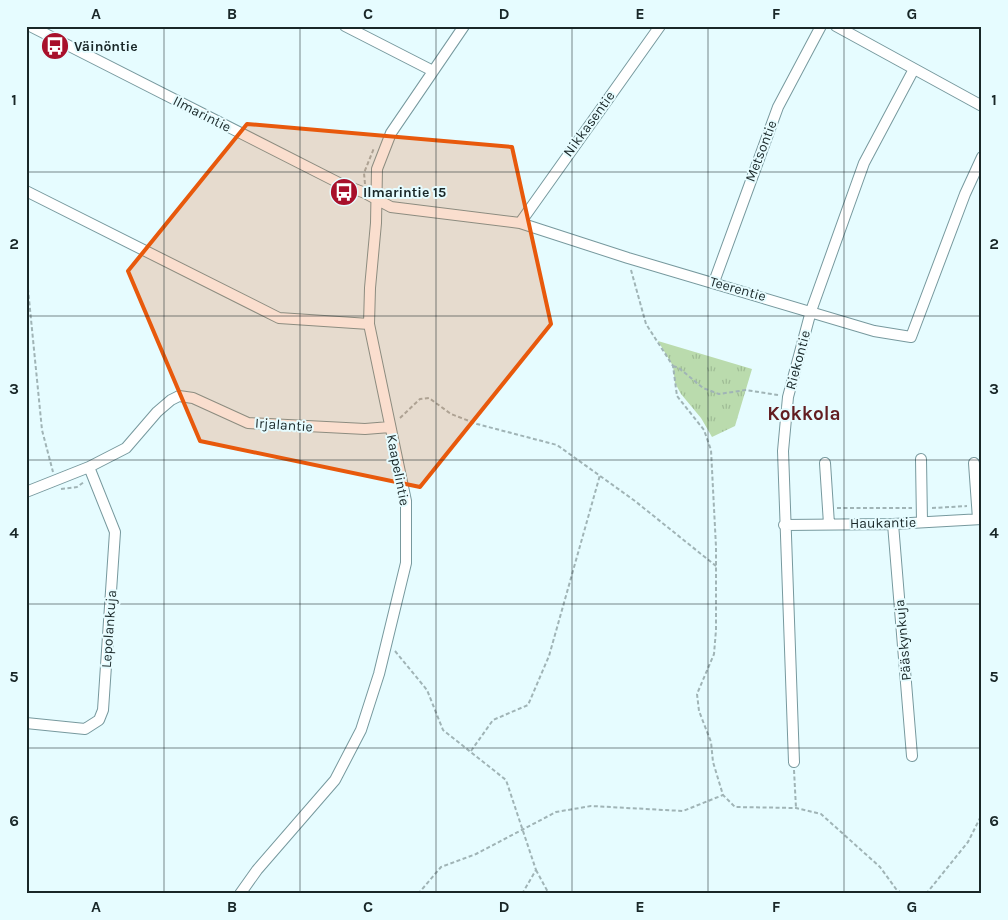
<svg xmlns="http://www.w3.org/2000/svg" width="1008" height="920" font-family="Karla,sans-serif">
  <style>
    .park { fill: url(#park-tufts) }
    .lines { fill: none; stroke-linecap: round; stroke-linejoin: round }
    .minor-casing { stroke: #77999e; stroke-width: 12 }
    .path { stroke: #a0b4b6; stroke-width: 2; stroke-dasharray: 4 2.5; stroke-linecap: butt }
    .minor { stroke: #fff; stroke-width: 10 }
    .marked { fill: #e8590c; fill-opacity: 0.2; stroke: #e8590c; stroke-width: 4; stroke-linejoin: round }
    .grid { fill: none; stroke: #192728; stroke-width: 1; stroke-opacity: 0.55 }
    .labels { text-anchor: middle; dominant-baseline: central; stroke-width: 4; stroke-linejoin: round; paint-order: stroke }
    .poi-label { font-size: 14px; font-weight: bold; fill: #192728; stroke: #e6fcff; text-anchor: start }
    .street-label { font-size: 14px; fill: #192728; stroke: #e6fcff }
    .district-label { font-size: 19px; font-weight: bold; fill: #621d21; stroke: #e6fcff }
    .neatline { fill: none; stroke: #192728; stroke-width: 2 }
    .grid-label { font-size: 16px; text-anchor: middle; font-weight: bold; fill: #192728 }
  </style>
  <defs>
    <pattern id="park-tufts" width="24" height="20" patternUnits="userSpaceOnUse" patternTransform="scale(1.25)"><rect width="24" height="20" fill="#badbad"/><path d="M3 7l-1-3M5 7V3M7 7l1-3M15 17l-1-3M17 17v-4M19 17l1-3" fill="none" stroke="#9fbc95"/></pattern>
  </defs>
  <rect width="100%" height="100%" fill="#e6fcff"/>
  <path class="park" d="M658,341L752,369L735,426L712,437L701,418L681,394L675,383L673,366Z"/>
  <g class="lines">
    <defs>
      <path id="minor" d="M30,26L339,183L365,193L391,207L520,223L628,258L874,331L911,337L965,194L982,157
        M345,26L433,71
        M836,26L982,106
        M26,191L279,318L369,324
        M520,223L660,26
        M714,282L778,107L821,26
        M921,459L922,522
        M825,463L829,524
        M974,463L978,519
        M26,492L89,467L126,448L157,412L171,400L179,396L193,398L248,423L365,429L390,427
        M893,524L912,756
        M784,525L893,524L982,519
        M26,723L85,729L99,720L103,710L115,532L89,467
        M794,762L783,451L788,397L811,311L864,163L914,69
        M240,894L257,870L335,780L361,730L379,674L406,563V501L369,324L370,288L376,223L377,169L391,133L464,26"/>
    </defs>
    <use href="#minor" class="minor-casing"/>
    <path class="path" d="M365,184L364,173L374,148
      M26,269L42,430L53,472
      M631,270L646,324L673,366L677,396L704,430L711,450L716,547V630L714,654L697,694L699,711L711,742L713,762L723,795L735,807L796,808L821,814L880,867L896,889L903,894
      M673,366L679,368L703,388L719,394L746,390L778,395
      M400,418L420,399L429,398L451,414L477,424L557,445L635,501L716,566
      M61,489L77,487L84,482
      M837,508H912
      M932,508L967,506
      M395,651L427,690L443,730L506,780L536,870L522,894
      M471,751L493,720L528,705L549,656L600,475
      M794,770L796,808
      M536,870L549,894
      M418,894L441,867L476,854L556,812L591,806L683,811L723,795
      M926,894L968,842L982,814"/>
    <use href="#minor" class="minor"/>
  </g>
  <path class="marked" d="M247,124L512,147L551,324L420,487L200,441L128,271Z"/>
  <path class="grid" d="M164,26V894M300,26V894M436,26V894M572,26V894M708,26V894M844,26V894M26,172H982M26,316H982M26,460H982M26,604H982M26,748H982"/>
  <defs>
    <symbol id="bus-disc" viewBox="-11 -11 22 22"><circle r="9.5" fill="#a8102b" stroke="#e6fcff"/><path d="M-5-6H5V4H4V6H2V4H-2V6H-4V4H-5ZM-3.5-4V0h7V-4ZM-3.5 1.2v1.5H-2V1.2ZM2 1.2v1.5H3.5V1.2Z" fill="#fff"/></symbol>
  </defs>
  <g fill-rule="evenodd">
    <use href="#bus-disc" x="39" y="30" width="32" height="32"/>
    <use href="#bus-disc" x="328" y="176" width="32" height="32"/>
  </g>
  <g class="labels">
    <g class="poi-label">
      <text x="74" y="46">Väinöntie</text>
      <text x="363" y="192">Ilmarintie 15</text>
    </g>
    <g class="street-label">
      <text transform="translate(202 114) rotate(27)">Ilmarintie</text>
      <text transform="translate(589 124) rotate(-54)">Nikkasentie</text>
      <text transform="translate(761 151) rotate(-69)">Metsontie</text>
      <text transform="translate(738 289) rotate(16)">Teerentie</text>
      <text transform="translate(798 360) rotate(-75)">Riekontie</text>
      <text transform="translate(284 425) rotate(4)">Irjalantie</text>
      <text transform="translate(398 470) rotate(79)">Kaapelintie</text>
      <text transform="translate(883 523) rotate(-1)">Haukantie</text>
      <text transform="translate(109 629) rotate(-86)">Lepolankuja</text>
      <text transform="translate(903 640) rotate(-95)">Pääskynkuja</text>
    </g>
    <g class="district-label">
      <text x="804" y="414">Kokkola</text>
    </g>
  </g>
  <rect width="1008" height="920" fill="none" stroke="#e6fcff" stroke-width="55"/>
  <rect x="28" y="28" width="952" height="864" class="neatline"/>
  <g class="grid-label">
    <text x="96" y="19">A</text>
    <text x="232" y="19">B</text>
    <text x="368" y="19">C</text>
    <text x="504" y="19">D</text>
    <text x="640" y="19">E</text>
    <text x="776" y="19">F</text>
    <text x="912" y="19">G</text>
    <text x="14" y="105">1</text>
    <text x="994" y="105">1</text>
    <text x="14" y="249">2</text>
    <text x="994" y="249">2</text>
    <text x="14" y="394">3</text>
    <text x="994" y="394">3</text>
    <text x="14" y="538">4</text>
    <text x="994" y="538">4</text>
    <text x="14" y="682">5</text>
    <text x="994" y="682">5</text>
    <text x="14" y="826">6</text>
    <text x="994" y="826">6</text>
    <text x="96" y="912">A</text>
    <text x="232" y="912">B</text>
    <text x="368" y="912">C</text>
    <text x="504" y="912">D</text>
    <text x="640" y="912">E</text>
    <text x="776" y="912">F</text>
    <text x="912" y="912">G</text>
  </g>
</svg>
